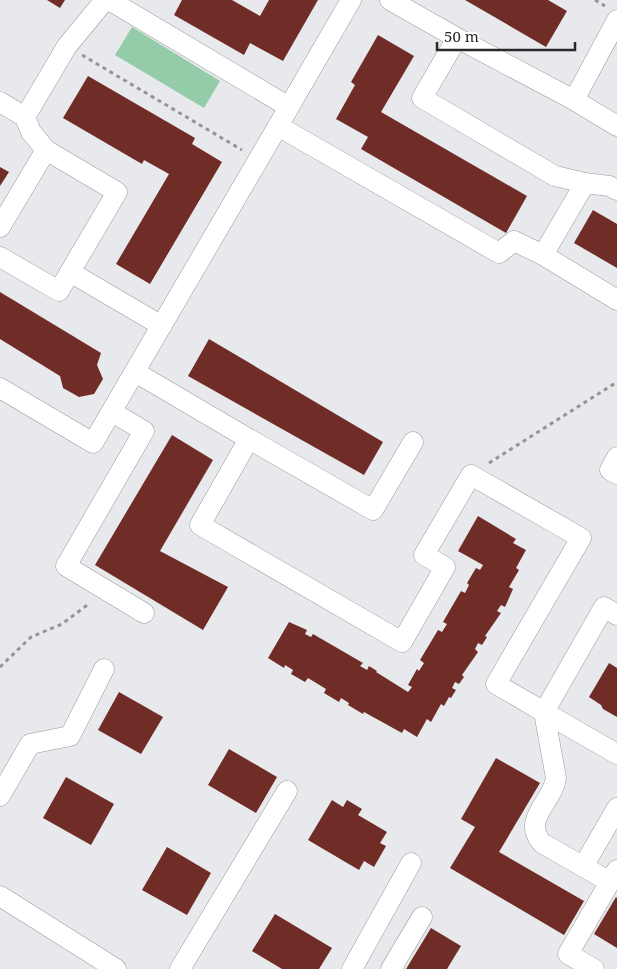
<svg xmlns="http://www.w3.org/2000/svg" width="617" height="969" font-family="'Noto Serif',serif">
  <style>
    .green { fill: #94cca9 }
    .building { fill: #702d27 }
    .lines { fill: none; stroke-linecap: round; stroke-linejoin: round }
    .minor-casing { stroke: #9a9b9d; stroke-width: 21 }
    .path { stroke: #959598; stroke-width: 3; stroke-dasharray: 4 4; stroke-linecap: butt }
    .minor { stroke: #fff; stroke-width: 20 }
  </style>
  <rect width="100%" height="100%" fill="#e8e9ec"/>
  <path class="green" d="M132,27L220,81L204,108L115,55Z"/>
  <path class="building" d="M47,0H65L60,8Z
    M182,0H232L260,16L269,0H318L283,61L250,43L244,55L174,15Z
    M465,0H548L567,11L546,47Z
    M378,35L414,56L381,112L527,196L506,233L361,149L368,137L336,119L355,85L351,82Z
    M88,76L195,138L192,144L222,162L150,284L116,264L169,174L144,160L142,164L63,118Z
    M0,167L9,172L0,186Z
    M593,210L617,224V268L574,243Z
    M0,292L101,353L97,365L103,379L94,394L79,397L63,388L60,376L0,339Z
    M209,339L383,442L364,475L188,376Z
    M172,435L213,460L160,551L228,587L203,630L95,565Z
    M478,516L516,539L513,543L526,550L516,568L519,570L509,587L513,589L505,607L501,605L497,611L501,613L485,636L487,637L482,645L478,643L475,649L478,652L462,675L464,677L459,684L455,682L452,688L456,690L451,698L449,697L444,706L441,704L431,722L427,719L417,737L404,729L402,733L364,712L363,714L348,705L349,703L341,698L339,702L324,693L326,689L308,678L305,682L291,674L293,670L285,665L284,668L268,658L289,622L307,630L305,634L311,637L313,634L363,663L360,666L367,670L369,666L377,671L376,672L408,692L412,687L408,685L417,669L419,671L424,663L420,660L438,630L442,632L447,624L443,622L461,591L465,593L469,585L467,583L476,568L480,570L483,565L458,551Z
    M609,663L617,668V717L603,709L601,705L589,697Z
    M119,692L163,717L141,754L98,730Z
    M229,749L277,777L256,813L208,785Z
    M496,758L540,783L499,852L584,901L564,935L450,868L475,827L461,819Z
    M66,777L114,804L91,845L43,818Z
    M332,800L343,807L347,800L362,809L358,815L387,832L380,843L386,846L374,867L364,861L359,870L308,840Z
    M167,847L211,873L187,915L142,890Z
    M616,897L617,898V948L594,934Z
    M275,914L332,948L319,969H282L252,951Z
    M431,928L461,946L447,969H406Z"/>
  <g class="lines">
    <defs>
      <path id="minor" d="M105,0L67,46L25,117L31,132L46,150L117,192L70,272L162,326
        M109,0L289,107
        M351,0L278,126L499,253L514,241L543,255L617,300
        M390,0L457,38
        M574,100L617,20
        M0,102L25,117
        M617,126L574,100L457,38L422,98L555,176L585,183L609,186L617,190
        M0,227L46,150
        M543,255L585,183
        M0,257L59,291L70,272
        M135,372L249,439L200,525L402,642L445,567L424,555L471,475L581,538L496,684L544,712L556,778C553,802 521,819 542,843L610,882
        M0,388L93,443L278,126
        M112,412L144,431L66,566L144,613
        M249,439L373,510L413,442
        M617,457L610,470L617,474
        M617,615L604,607L544,712L617,754
        M0,796L30,744L70,736L104,669
        M583,867L617,808
        M0,896L116,969
        M180,969L287,791
        M352,969L411,863
        M391,969L422,917
        M594,969L568,954L617,870"/>
    </defs>
    <use href="#minor" class="minor-casing"/>
    <path class="path" d="M595,0L605,6
      M82,55L242,150
      M489,463L617,382
      M0,667L31,637L62,624L90,603"/>
    <use href="#minor" class="minor"/>
  </g>
  <path d="M437 42v8h138v-8" fill="none" stroke="#2a2a2c" stroke-width="2.5"/>
  <text x="444" y="42" font-size="15" fill="#2a2a2c" stroke="#ffffff" stroke-width="4" paint-order="stroke">50 m</text>
</svg>
